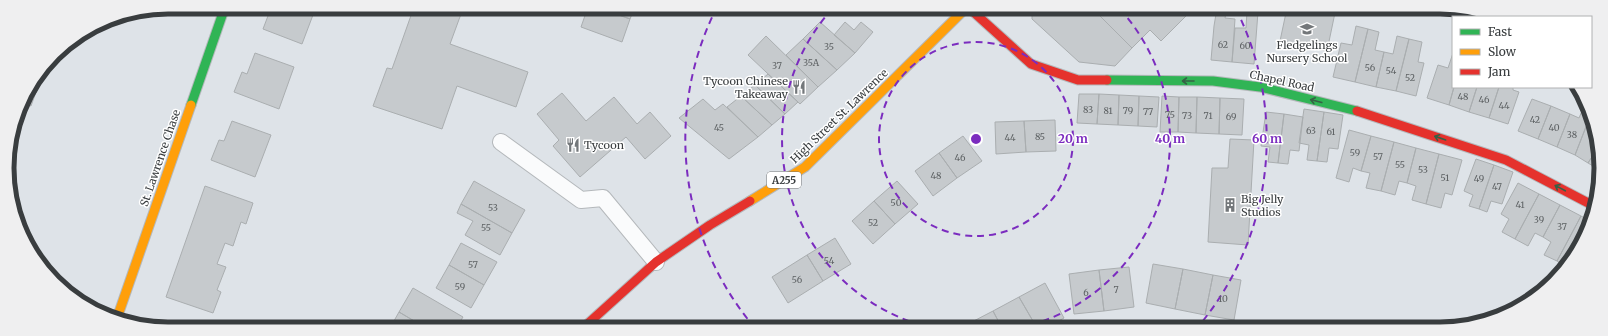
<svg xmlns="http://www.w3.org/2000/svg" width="1608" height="336" font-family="Merriweather,serif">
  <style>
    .building { fill: #c6cacd; stroke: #aaaeb0 }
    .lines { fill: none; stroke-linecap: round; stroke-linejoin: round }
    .lane-casing { stroke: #b4b8bb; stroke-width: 18 }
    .fast-casing { stroke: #b4b8bb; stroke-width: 11 }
    .slow-casing { stroke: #b4b8bb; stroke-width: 11 }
    .jam-casing { stroke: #b4b8bb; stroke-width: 11 }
    .lane { stroke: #fafbfc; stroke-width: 16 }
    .fast { stroke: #30b455; stroke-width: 9 }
    .slow { stroke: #ff9f0a; stroke-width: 9 }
    .jam { stroke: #e5322d; stroke-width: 9 }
    .oneway { stroke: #366146 }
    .ring { fill: none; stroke: #7b2cbf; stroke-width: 2; stroke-dasharray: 7 5 }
    .labels { text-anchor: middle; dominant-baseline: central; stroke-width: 3; stroke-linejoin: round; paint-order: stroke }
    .number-label { font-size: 9px; fill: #5e6264 }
    .shield { fill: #fff; stroke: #747779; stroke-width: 1 }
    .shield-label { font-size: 10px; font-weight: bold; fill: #393d3f }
    .poi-label { font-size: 11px; fill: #393d3f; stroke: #fff; text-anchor: start }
    .street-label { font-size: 11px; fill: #393d3f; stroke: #fff }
    .rim { fill: none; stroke: #393d3f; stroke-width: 5 }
    .centre { fill: #7b2cbf; stroke: #fff; stroke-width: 2 }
    .ring-label { font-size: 12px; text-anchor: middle; font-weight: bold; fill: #7b2cbf; stroke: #fff; stroke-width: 3; stroke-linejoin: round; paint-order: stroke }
  </style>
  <rect width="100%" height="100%" fill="#dee3e8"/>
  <path class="building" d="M269,7H316L302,44L263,29L271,8Z
    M414,7H442L461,14L450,44L528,72L516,107L457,86L442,129L373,106L387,68L392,69Z
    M588,7H597L630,19L622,42L581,27Z
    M597,7H635L630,19Z
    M829,8H843L839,14Z
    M1032,8H1092L1132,48L1115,66L1079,62L1032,19Z
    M1092,8H1188L1191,11L1161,41L1150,30L1132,48Z
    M1217,8H1227L1225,18L1235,19L1232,62L1211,60L1214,26Z
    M1287,8H1336L1327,51L1280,41Z
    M1247,11L1258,12L1254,64L1232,62L1235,28H1246Z
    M820,22L855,53L837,70L803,39Z
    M845,22L854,30L861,22L873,32L855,53L834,35Z
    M1356,26L1368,29L1355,82L1333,77L1341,43L1352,45Z
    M1368,29L1379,32L1375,50L1384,52L1376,87L1355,82Z
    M766,36L818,87L800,104L748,55Z
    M1397,36L1409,39L1396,91L1376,87L1384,52L1393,54Z
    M803,39L837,70L818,87L786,55Z
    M1409,39L1422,42L1418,62L1424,63L1416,96L1396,91Z
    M255,53L294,67L279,109L234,92L242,72L247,74Z
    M1453,53L1454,87L1449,105L1427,98L1438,65L1448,68Z
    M768,74L798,102L785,114L755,85Z
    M755,85L785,114L772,125L741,96Z
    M1454,87H1477L1469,112L1449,105Z
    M1477,87H1499L1489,118L1469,112Z
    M1499,87H1513V90L1519,92L1508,124L1489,118Z
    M30,90L36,92L31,106L22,102Z
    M562,93L586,121L614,97L637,124L650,112L671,136L645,159L626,137L580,177L553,146L559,140L537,114Z
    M1079,94H1099L1097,124L1077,123Z
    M1099,94L1119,95L1118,125L1097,124Z
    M1119,95L1139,96L1138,126L1118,125Z
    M741,96L772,125L758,137L727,107Z
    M1139,96L1159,97L1157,127L1138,126Z
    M1162,96L1179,97L1178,132H1160Z
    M1179,97H1197L1196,133L1178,132Z
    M1197,97L1220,98L1219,134L1196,133Z
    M1220,98L1244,99L1242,135L1219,134Z
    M703,99L715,110L723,104L758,137L729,159L679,118Z
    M1532,99L1551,106L1538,139L1518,131Z
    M1585,104L1590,116L1575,155L1557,147L1570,114L1579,118Z
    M1551,106L1570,114L1557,147L1538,139Z
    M1304,109L1324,112L1317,161L1307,160L1309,145L1299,143Z
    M1266,112L1284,114L1278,163L1268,162L1270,147L1261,146Z
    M1324,112L1343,115L1338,149L1329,148L1327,162L1317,161Z
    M1284,114L1303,117L1299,151L1290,150L1288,164L1278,163Z
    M1055,120L1056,151L1026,152L1024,121Z
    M232,121L271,135L255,177L211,160L219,140L224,141Z
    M1024,121L1026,152L996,154L995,122Z
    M1588,122L1595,126L1597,149L1588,163L1575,155Z
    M1349,130L1371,136L1361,171L1353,168L1349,182L1336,178Z
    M14,131L17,132L8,159L7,158Z
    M963,136L982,161L957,178L939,153Z
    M1371,136L1394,142L1381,191L1366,188L1370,173L1361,171Z
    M1230,139L1254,140L1248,245L1208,242L1212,168H1228Z
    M1394,142L1416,148L1407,183L1399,181L1395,195L1381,191Z
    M1416,148L1439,154L1426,204L1412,200L1416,186L1407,183Z
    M1597,149L1598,169L1588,163Z
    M939,153L957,178L933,196L915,171Z
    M1439,154L1462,160L1452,195L1445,193L1441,208L1426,204Z
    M1476,159L1494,165L1479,209L1469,206L1473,195L1464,191Z
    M1494,165L1513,172L1502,204L1491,201L1487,212L1479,209Z
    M474,181L525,210L512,233L461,204Z
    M897,181L918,204L895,224L874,201Z
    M1518,183L1539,194L1515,239L1502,232L1509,219L1501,214Z
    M205,186L253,203L246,224L241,222L233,246L225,243L217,264L226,267L217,290L221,292L213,313L166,297Z
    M1539,194L1560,205L1543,237L1535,233L1528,246L1515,239Z
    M874,201L895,224L873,244L852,221Z
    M461,204L512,233L500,255L465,235L473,221L457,213Z
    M1560,205L1581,216L1557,261L1544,255L1551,242L1543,237Z
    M1581,216L1590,221L1584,239L1565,266L1557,261Z
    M835,238L851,264L823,281L807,255Z
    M461,243L497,262L484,285L449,265Z
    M807,255L823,281L788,303L772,277Z
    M1153,264L1183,269L1175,309L1146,303Z
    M449,265L484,285L471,308L436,288Z
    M1129,267L1134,307L1104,311L1099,270Z
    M1183,269L1213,275L1205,315L1175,309Z
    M1099,270L1104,311L1074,314L1069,274Z
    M1213,275L1241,280L1234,320L1205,315Z
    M1045,283L1064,318L1046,328H1037L1019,297Z
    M413,288L463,317L456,328H426L399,312Z
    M1019,297L1037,328H1002L993,311Z
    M993,311L1002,328H968L966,325Z
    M399,312L426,328H390Z
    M159,320L181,328H156Z"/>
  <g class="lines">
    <defs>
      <path id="lane" d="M501,142L581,200L603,198L656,262"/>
      <path id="fast" d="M1107,80L1213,81L1260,87L1357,111
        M191,105L225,7"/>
      <path id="slow" d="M750,201L805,167L966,8
        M117,318L191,105"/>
      <path id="jam" d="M969,8L1031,64L1078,80H1107
        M1357,111L1506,160L1594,206
        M583,328L656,262L710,225L750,201"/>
    </defs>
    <use href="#lane" class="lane-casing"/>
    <use href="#fast" class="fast-casing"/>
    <use href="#slow" class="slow-casing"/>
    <use href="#jam" class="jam-casing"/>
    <use href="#lane" class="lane"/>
    <use href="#fast" class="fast"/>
    <use href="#slow" class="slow"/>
    <use href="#jam" class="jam"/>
  </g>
  <defs><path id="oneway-shaft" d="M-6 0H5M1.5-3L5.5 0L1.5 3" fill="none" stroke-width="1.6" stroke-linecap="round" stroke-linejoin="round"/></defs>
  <g class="oneway">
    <use href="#oneway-shaft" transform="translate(1188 81) rotate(-180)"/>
    <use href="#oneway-shaft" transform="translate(1316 101) rotate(-166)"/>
    <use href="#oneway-shaft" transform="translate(1440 138) rotate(-161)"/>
    <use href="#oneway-shaft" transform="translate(1560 188) rotate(-152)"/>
  </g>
  <g class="ring">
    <circle cx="976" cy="139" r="97"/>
    <path d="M932 328A194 194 0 0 1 833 8M1120 9A194 194 0 0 1 1020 328"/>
    <path d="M755 328A291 291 0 0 1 716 9M1236 9A291 291 0 0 1 1197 328"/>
  </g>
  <defs>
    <symbol id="school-bare" viewBox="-9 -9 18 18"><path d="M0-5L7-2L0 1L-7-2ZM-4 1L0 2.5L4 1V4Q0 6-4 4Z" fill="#73777a" stroke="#fff" stroke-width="2.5" paint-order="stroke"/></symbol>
    <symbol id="restaurant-bare" viewBox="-9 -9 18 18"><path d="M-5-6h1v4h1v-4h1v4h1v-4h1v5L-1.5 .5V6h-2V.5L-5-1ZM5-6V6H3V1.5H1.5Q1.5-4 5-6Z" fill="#73777a" stroke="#fff" stroke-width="2.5" paint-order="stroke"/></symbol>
    <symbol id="building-bare" viewBox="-9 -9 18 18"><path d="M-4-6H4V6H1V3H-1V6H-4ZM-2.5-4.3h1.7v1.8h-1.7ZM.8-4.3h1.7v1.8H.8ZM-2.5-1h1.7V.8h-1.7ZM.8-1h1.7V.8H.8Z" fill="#73777a" stroke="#fff" stroke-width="2.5" paint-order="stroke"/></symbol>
  </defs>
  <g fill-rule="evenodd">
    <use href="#school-bare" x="1297" y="19" width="20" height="20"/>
    <use href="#restaurant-bare" x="789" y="77" width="20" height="20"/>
    <use href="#restaurant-bare" x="563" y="135" width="20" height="20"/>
    <use href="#building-bare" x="1220" y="195" width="20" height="20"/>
  </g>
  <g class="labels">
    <g class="number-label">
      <text x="1223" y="44">62</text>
      <text x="1245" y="45">60</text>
      <text x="829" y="46">35</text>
      <text x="811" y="62">35A</text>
      <text x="777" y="65">37</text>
      <text x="1370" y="67">56</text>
      <text x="1391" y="70">54</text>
      <text x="1410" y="77">52</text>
      <text x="1463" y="96">48</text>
      <text x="1484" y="99">46</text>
      <text x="1504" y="105">44</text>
      <text x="1088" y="109">83</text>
      <text x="1108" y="110">81</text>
      <text x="1128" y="110">79</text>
      <text x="1148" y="111">77</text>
      <text x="1170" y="114">75</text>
      <text x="1187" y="115">73</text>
      <text x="1208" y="115">71</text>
      <text x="1231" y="116">69</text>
      <text x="1535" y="119">42</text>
      <text x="719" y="127">45</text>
      <text x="1554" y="127">40</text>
      <text x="1311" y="130">63</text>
      <text x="1331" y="131">61</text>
      <text x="1572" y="134">38</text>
      <text x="1040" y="136">85</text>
      <text x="1010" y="137">44</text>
      <text x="1355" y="152">59</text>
      <text x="1378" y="156">57</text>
      <text x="960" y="157">46</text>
      <text x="1400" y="164">55</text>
      <text x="1423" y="169">53</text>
      <text x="936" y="175">48</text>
      <text x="1445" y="177">51</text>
      <text x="1479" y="178">49</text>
      <text x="1497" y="186">47</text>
      <text x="896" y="202">50</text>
      <text x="1520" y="204">41</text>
      <text x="493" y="207">53</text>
      <text x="1539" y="219">39</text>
      <text x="873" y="222">52</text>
      <text x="1562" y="226">37</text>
      <text x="486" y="227">55</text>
      <text x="829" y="260">54</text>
      <text x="473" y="264">57</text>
      <text x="797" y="279">56</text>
      <text x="460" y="286">59</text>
      <text x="1116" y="289">7</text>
      <text x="1086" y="292">6</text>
      <text x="1223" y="298">10</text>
    </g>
    <rect class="shield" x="767" y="172" width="34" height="16" rx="3"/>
    <g class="shield-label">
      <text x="784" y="180">A255</text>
    </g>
    <g class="poi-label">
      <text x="1307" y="45" text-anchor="middle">Fledgelings<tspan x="1307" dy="13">Nursery School</tspan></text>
      <text x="788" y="81" text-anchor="end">Tycoon Chinese<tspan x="788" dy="13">Takeaway</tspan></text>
      <text x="584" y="145">Tycoon</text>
      <text x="1241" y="199">Big Jelly<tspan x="1241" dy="13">Studios</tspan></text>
    </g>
    <g class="street-label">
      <text transform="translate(1282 81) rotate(12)">Chapel Road</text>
      <text transform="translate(839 116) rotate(-44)">High Street St. Lawrence</text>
      <text transform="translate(160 158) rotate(-71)">St. Lawrence Chase</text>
    </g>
  </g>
  <path d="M0 0H1608V336H0ZM168 14H1440A154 154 0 0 1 1594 168V168A154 154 0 0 1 1440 322H168A154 154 0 0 1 14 168V168A154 154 0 0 1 168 14Z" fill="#efeff0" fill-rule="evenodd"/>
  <path class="rim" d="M168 14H1440A154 154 0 0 1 1594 168V168A154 154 0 0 1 1440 322H168A154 154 0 0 1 14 168V168A154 154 0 0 1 168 14Z"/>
  <circle cx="976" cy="139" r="6" class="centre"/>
  <g class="ring-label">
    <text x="1073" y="143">20 m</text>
    <text x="1170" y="143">40 m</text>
    <text x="1267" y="143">60 m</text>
  </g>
  <rect x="1452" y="16" width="140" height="72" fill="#ffffff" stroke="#b0b1b2"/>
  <rect x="1460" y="29" width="20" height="6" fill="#30b455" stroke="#b0b1b2"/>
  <text x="1488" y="36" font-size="12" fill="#393d3f">Fast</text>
  <rect x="1460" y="49" width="20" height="6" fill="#ff9f0a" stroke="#b0b1b2"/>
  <text x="1488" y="56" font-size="12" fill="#393d3f">Slow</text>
  <rect x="1460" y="69" width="20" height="6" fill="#e5322d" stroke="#b0b1b2"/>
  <text x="1488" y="76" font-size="12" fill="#393d3f">Jam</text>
</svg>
